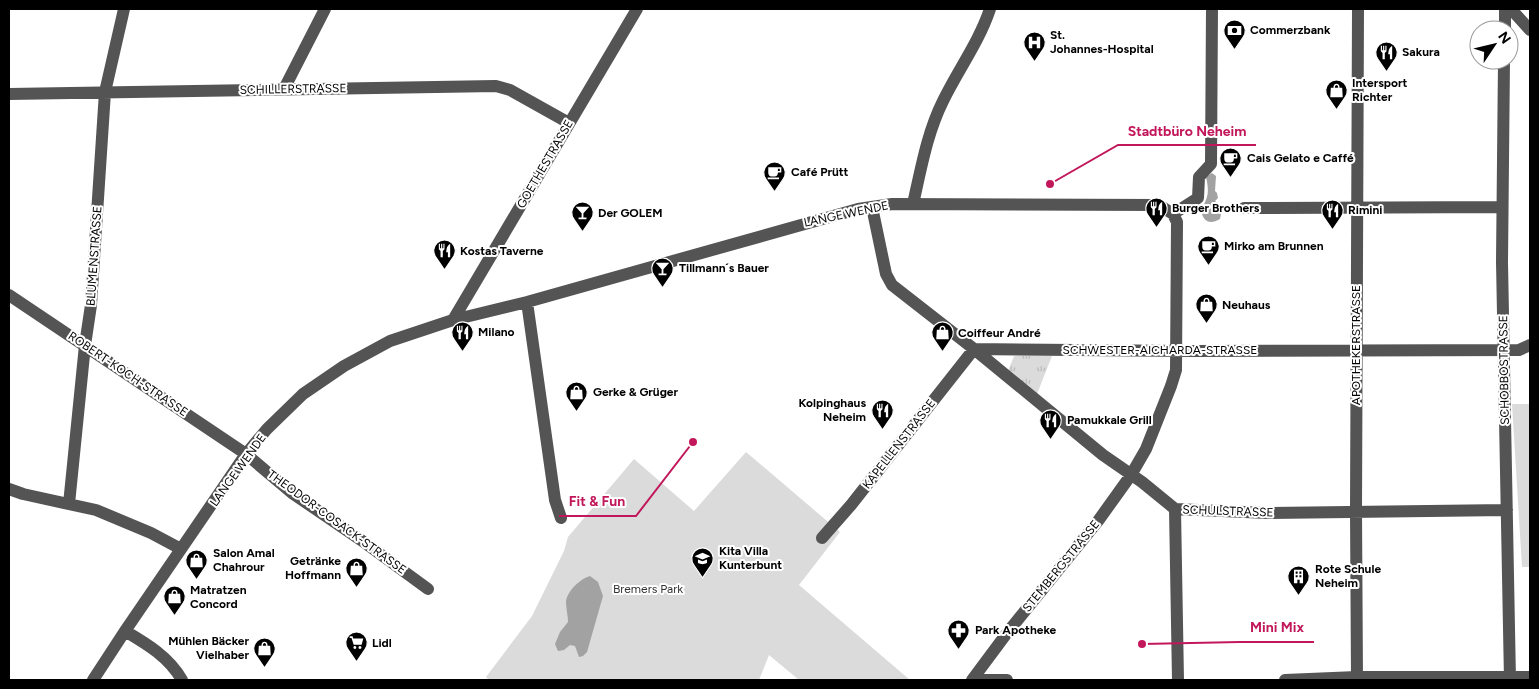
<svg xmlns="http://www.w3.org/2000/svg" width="1539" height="689" font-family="Figtree,sans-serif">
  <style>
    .grass { fill: url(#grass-tufts) }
    .park { fill: #dbdbdb }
    .water { fill: #a2a2a2 }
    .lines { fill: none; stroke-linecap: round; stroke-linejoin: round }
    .minor { stroke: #545454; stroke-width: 12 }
    .labels { text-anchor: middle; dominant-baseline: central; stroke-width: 4; stroke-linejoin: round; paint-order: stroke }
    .poi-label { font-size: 12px; font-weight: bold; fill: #000; stroke: #fff; text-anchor: start }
    .street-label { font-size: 12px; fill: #000; stroke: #fff }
    .park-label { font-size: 12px; fill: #323232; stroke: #fff }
    .leader { fill: none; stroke: #c2185b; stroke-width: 2 }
    .callout-dot { fill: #c2185b; stroke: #fff; stroke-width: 2 }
    .callout-label { font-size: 14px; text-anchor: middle; font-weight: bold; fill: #c2185b; stroke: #fff; stroke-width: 4; stroke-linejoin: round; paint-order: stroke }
  </style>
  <defs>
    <pattern id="grass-tufts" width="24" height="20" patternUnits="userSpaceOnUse" patternTransform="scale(1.25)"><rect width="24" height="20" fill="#dbdbdb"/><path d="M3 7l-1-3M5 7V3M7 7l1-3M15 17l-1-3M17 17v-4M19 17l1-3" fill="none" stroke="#bababa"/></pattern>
  </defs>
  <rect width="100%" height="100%" fill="#fff"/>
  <path class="grass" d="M1014,356H1052L1037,394L1008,371Z"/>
  <path class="park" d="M1512,404H1530V567H1522Z
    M746,452L840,532L799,585L910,680H799L769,655L759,680H489L486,677L532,616L564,551L568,537L634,459L694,511Z"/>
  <path class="water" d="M1212,173L1216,176L1215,191L1217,193L1218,198L1215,201L1219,204L1222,209L1220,219C1210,225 1203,222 1201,210C1209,196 1209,191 1206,177Z
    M590,576L598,582L603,596L587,652L583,656L579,657L575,646L570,645L564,650L558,651L555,644L560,632L568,622C568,616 566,608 566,602C567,591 580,579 590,576Z"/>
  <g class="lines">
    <path class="minor" d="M1511,9L1530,30
      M1505,30V9
      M1504,60L1502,262L1510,680
      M284,89L325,9
      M9,94L496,86L510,90L569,123
      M913,204C921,169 927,133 943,101C958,70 979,42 990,9
      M872,207L886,274L892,285L974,349L1103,455L1142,482L1175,509L1268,513L1507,510
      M1244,208L1502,207
      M1173,214L1198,198L1199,177L1211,164L1212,9
      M9,295L246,454L292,493L361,540L428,589
      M527,302L555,500L561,518
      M453,320L637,9
      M974,349L1193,351L1519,350L1530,345
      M9,489L23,494L96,510L151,533L181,549
      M69,504L85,345L91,305L105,92L124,9
      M1175,509L1178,680
      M822,538L851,505L974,349
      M125,631C147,644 169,657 182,680
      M93,680L125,631L246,454L267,429L303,394L344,366L390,341L453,320L527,302L858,209L892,204L1159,205L1173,214L1177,222L1176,370L1171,386L1146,449L1131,475L1098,521L1007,633L972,680
      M973,680H1007
      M1285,680L1357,677H1530
      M1357,680L1356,511L1358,9"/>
  </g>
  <defs>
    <symbol id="bank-pin" viewBox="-11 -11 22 30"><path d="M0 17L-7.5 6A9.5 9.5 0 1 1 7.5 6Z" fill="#000" stroke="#fff"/><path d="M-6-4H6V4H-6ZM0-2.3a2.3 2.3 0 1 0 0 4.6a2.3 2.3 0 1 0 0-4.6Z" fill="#fff"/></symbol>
    <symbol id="hospital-pin" viewBox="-11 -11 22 30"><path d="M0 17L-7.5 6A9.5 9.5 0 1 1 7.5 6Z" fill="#000" stroke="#fff"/><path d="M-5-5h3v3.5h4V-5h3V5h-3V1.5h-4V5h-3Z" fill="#fff"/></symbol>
    <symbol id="restaurant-pin" viewBox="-11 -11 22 30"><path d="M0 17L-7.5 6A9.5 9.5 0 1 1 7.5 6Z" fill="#000" stroke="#fff"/><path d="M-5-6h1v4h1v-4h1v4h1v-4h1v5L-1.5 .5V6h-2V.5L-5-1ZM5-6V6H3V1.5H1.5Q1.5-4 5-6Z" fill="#fff"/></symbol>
    <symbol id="shop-pin" viewBox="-11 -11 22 30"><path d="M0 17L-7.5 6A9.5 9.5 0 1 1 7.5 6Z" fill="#000" stroke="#fff"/><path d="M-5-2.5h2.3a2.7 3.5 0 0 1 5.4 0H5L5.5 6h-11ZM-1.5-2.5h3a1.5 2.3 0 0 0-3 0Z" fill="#fff"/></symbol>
    <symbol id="cafe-pin" viewBox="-11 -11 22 30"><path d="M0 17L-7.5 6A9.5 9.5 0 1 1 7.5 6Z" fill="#000" stroke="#fff"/><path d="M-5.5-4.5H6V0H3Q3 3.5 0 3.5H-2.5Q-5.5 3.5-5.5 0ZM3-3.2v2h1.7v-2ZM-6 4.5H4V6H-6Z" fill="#fff"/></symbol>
    <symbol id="bar-pin" viewBox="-11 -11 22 30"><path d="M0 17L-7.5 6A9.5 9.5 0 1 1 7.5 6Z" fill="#000" stroke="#fff"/><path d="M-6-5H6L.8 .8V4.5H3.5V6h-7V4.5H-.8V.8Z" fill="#fff"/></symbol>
    <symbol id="school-pin" viewBox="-11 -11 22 30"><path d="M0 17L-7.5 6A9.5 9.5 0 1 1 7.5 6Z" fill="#000" stroke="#fff"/><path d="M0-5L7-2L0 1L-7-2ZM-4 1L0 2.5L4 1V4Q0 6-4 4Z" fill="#fff"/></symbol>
    <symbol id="building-pin" viewBox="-11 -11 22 30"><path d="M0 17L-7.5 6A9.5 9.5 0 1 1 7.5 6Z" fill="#000" stroke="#fff"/><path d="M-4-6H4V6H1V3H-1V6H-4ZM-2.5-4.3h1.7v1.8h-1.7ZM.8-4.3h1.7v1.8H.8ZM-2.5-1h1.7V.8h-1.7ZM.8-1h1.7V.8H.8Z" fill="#fff"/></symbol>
    <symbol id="pharmacy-pin" viewBox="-11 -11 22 30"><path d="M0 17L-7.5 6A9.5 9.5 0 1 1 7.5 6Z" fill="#000" stroke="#fff"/><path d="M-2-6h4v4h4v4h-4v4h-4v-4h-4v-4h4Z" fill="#fff"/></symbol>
    <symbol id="supermarket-pin" viewBox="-11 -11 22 30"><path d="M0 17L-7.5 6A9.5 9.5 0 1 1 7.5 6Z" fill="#000" stroke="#fff"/><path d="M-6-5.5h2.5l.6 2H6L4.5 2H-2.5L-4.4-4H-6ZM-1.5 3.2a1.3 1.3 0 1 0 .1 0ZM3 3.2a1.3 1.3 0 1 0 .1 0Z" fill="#fff"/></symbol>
  </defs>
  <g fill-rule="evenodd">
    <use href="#bank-pin" x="1222" y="18" width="25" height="34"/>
    <use href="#hospital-pin" x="1022" y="30" width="25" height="34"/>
    <use href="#restaurant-pin" x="1374" y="40" width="25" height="34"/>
    <use href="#shop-pin" x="1324" y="78" width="25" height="34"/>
    <use href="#cafe-pin" x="1218" y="146" width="25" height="34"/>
    <use href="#cafe-pin" x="762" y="160" width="25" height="34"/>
    <use href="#restaurant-pin" x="1144" y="196" width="25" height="34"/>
    <use href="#restaurant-pin" x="1320" y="198" width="25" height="34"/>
    <use href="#bar-pin" x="570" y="200" width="25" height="34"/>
    <use href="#cafe-pin" x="1196" y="234" width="25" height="34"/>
    <use href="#restaurant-pin" x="432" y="238" width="25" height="34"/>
    <use href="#bar-pin" x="650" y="256" width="25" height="34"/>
    <use href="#shop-pin" x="1194" y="292" width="25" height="34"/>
    <use href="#restaurant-pin" x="450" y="320" width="25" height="34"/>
    <use href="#shop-pin" x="930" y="320" width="25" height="34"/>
    <use href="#shop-pin" x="564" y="380" width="25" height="34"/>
    <use href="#restaurant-pin" x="870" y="398" width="25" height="34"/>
    <use href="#restaurant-pin" x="1038" y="408" width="25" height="34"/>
    <use href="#school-pin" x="690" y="546" width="25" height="34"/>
    <use href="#shop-pin" x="184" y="548" width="25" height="34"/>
    <use href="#shop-pin" x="344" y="556" width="25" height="34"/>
    <use href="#building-pin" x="1286" y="564" width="25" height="34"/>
    <use href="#shop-pin" x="162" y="584" width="25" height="34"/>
    <use href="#pharmacy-pin" x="946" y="618" width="25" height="34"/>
    <use href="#supermarket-pin" x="344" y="630" width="25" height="34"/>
    <use href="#shop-pin" x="252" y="636" width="25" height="34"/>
  </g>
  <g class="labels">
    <g class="poi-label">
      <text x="1250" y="30">Commerzbank</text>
      <text x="1050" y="35">St.<tspan x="1050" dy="14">Johannes-Hospital</tspan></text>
      <text x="1402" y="52">Sakura</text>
      <text x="1352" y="83">Intersport<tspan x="1352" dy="14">Richter</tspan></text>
      <text x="1247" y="158">Cais Gelato e Caffé</text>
      <text x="791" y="172">Café Prütt</text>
      <text x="1172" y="208">Burger Brothers</text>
      <text x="1348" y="210">Rimini</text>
      <text x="598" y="213">Der GOLEM</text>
      <text x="1224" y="246">Mirko am Brunnen</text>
      <text x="460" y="251">Kostas Taverne</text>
      <text x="679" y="268">Tillmann´s Bauer</text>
      <text x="1222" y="305">Neuhaus</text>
      <text x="478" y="332">Milano</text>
      <text x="958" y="333">Coiffeur André</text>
      <text x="593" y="392">Gerke &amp; Grüger</text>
      <text x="866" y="403" text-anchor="end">Kolpinghaus<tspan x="866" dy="14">Neheim</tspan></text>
      <text x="1067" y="420">Pamukkale Grill</text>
      <text x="719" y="551">Kita Villa<tspan x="719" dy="14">Kunterbunt</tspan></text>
      <text x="213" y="553">Salon Amal<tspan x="213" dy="14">Chahrour</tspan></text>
      <text x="341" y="561" text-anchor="end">Getränke<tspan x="341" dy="14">Hoffmann</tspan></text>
      <text x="1315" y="569">Rote Schule<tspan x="1315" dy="14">Neheim</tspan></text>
      <text x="190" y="590">Matratzen<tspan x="190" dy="14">Concord</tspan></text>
      <text x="975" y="630">Park Apotheke</text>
      <text x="249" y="641" text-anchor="end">Mühlen Bäcker<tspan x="249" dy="14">Vielhaber</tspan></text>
      <text x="372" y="643">Lidl</text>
    </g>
    <g class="street-label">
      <text transform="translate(293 89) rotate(-1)">SCHILLERSTRASSE</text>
      <text transform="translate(545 164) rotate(-60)">GOETHESTRASSE</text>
      <text transform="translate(846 214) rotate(-12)">LANGE WENDE</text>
      <text transform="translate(94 256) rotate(-86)">BLUMENSTRASSE</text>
      <text transform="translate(1356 345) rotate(-90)">APOTHEKERSTRASSE</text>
      <text x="1160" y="350">SCHWESTER-AICHARDA-STRASSE</text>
      <text transform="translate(1504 370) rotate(-91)">SCHOBBOSTRASSE</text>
      <text transform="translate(128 374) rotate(34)">ROBERT-KOCH-STRASSE</text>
      <text transform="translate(899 444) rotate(-52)">KAPELLENSTRASSE</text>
      <text transform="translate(238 470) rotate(-54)">LANGE WENDE</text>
      <text transform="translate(1228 511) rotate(2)">SCHULSTRASSE</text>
      <text transform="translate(337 522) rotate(36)">THEODOR-COSACK-STRASSE</text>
      <text transform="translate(1061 566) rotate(-51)">STEMBERGSTRASSE</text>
    </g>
    <g class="park-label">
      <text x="648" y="589">Bremers Park</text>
    </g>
  </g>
  <path class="leader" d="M1050 184L1118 145H1256M693 442L636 516H559M1142 644L1240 642H1314"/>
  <g class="callout-dot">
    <circle cx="1050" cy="184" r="5"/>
    <circle cx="693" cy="442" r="5"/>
    <circle cx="1142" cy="644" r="5"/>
  </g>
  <g class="callout-label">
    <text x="1187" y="136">Stadtbüro Neheim</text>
    <text x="597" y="506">Fit &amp; Fun</text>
    <text x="1277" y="632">Mini Mix</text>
  </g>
  <rect width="1539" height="689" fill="none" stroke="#000000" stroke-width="20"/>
  <g transform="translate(1494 45) rotate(55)"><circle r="24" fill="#ffffff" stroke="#999999"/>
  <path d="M0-4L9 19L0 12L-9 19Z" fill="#000000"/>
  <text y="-8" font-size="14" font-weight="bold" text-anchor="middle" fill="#000000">N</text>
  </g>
</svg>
